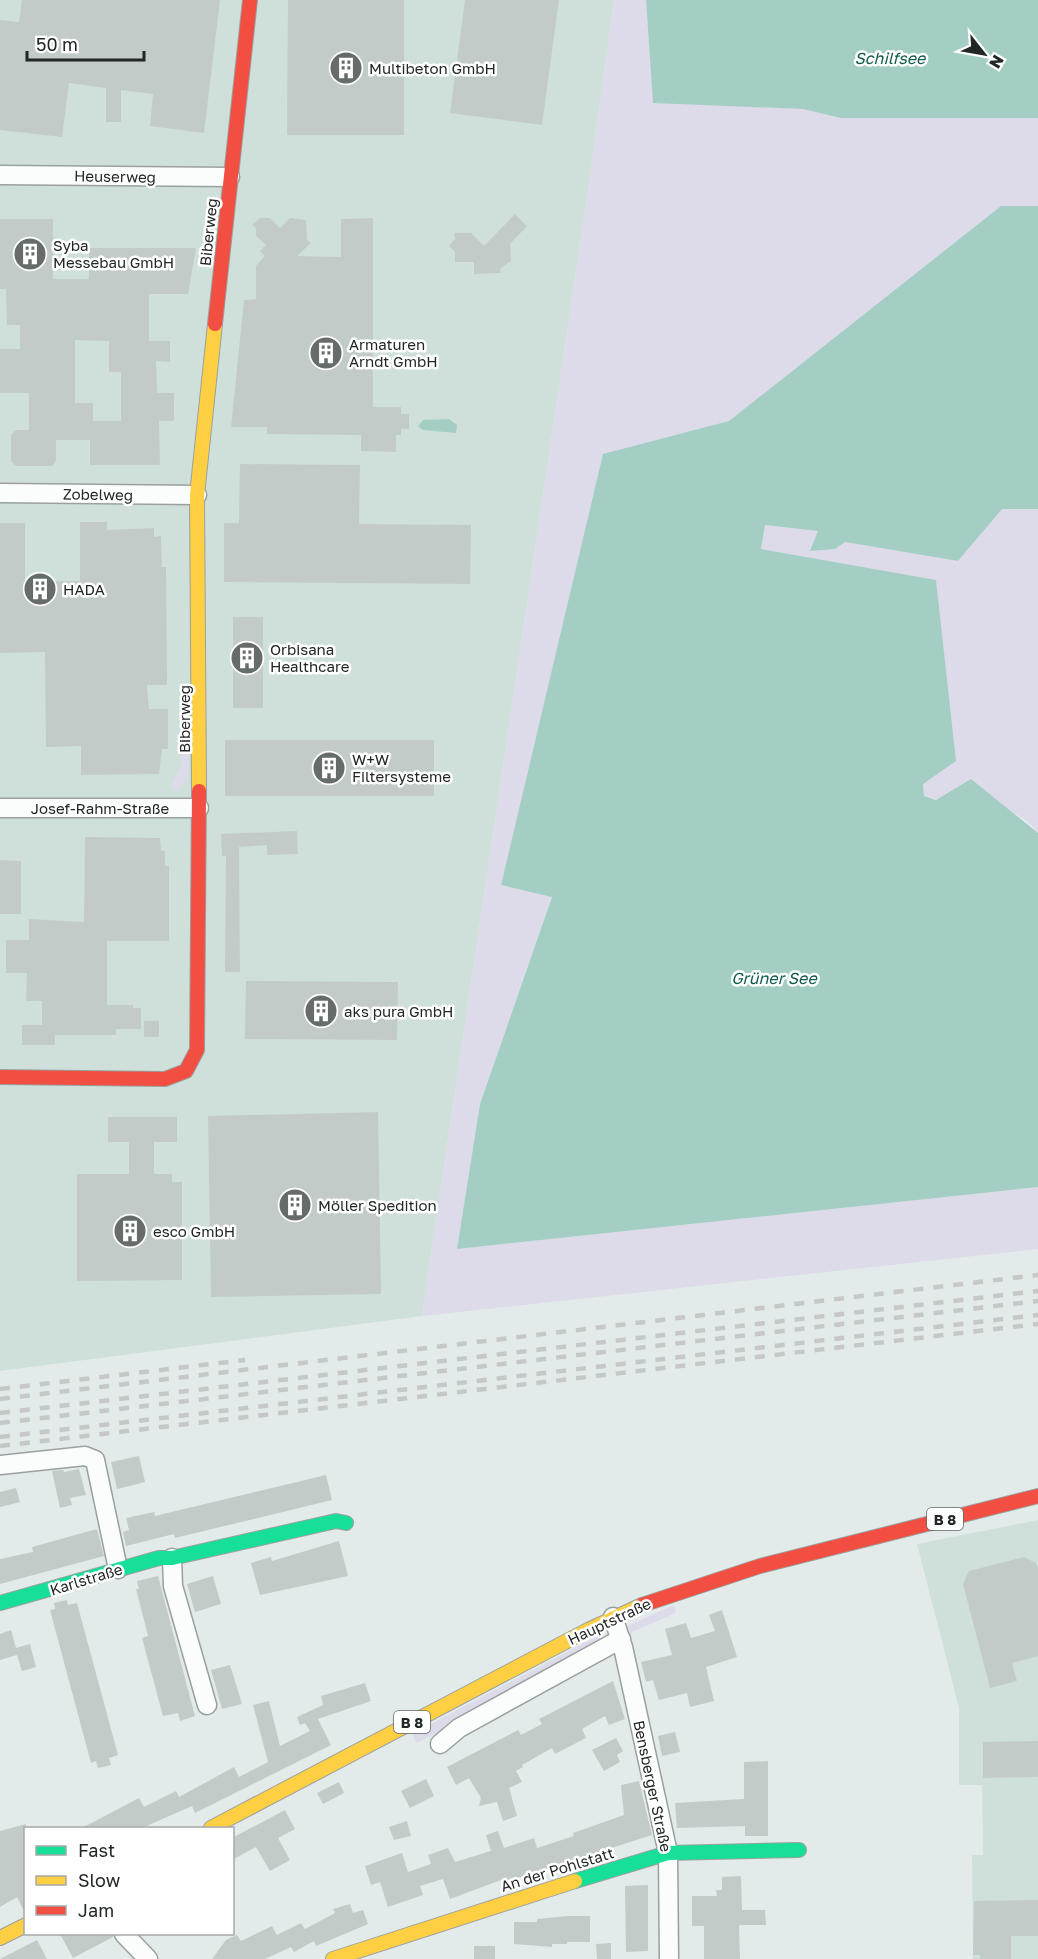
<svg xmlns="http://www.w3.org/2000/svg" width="1038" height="1959" font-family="'Golos Text',sans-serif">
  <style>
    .built { fill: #cfe0db }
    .green { fill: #dddbea }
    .water { fill: #a4cec3 }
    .building { fill: #c3cbc9; fill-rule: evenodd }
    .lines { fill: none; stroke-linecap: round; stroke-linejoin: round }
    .street-casing { stroke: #9aa09f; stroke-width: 21 }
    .fast-casing { stroke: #9aa09f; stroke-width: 16 }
    .slow-casing { stroke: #9aa09f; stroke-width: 16 }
    .jam-casing { stroke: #9aa09f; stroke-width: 16 }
    .street { stroke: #fbfcfc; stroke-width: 18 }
    .fast { stroke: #16e098; stroke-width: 14 }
    .slow { stroke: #ffcf43; stroke-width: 14 }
    .jam { stroke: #f24e42; stroke-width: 14 }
    .rail { stroke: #c5c8c7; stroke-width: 4.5; stroke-dasharray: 10 10; stroke-linecap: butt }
    .labels { text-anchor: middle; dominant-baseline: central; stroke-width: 5; stroke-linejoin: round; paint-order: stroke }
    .shield { fill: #fff; stroke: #646866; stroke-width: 1.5 }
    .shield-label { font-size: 14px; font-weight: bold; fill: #212725 }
    .poi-label { font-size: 15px; fill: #212725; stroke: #fff; text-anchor: start }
    .street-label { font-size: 15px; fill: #212725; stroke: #fff }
    .water-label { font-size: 16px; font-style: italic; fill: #105c4d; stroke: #fff }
  </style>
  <rect width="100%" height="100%" fill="#e2ebe9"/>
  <path class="built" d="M0,0H614L590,177L422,1316L0,1371Z
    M1038,1520V1959H973L972,1855H983L982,1785H959V1708L917,1544Z"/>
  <path class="green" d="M614,0H646L653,102L804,109L841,118H1038V206H1001L729,421L603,455L501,885L552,896L480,1104L457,1249L1038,1187V1249L422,1316L590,177Z
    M1002,509H1038V833C1015,798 959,807 924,796L923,784L761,549L765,525L819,531L811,550L835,549L845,542L958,561Z
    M188,750V774L179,790L175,791L171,785L181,767L182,755Z
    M674,1605L676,1613L632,1632L628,1638L627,1626Z
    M599,1635L612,1640L417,1743L412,1734Z"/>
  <path class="water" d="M646,0H1038V118H841L803,109L653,103Z
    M1001,206H1038V509H1002L958,561L845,542L835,549L810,551L818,531L765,525L761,549L936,580L956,761L923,784L924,796L936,800L971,779L1038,833V1187L457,1249L480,1104L552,897L501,885L603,454L729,421Z
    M449,419L457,425L456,433L423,430L418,426L423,420Z"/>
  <path class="building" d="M22,0H220L204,133L150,126L153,94L121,90V122H106V88L69,83L62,137L0,130V20L19,22Z
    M288,0H404V135H287Z
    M465,0H559L542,125L450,113Z
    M515,214L527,226L510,244L511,261L500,269L501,273L474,274V262H455V252L449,246L455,239L454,233H471L484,246Z
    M260,218H270L280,228L290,218L306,220L307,240L311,243L297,256L341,257V219L373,218V407H401V414H409V429H401V435H396V452L361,451V435L267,434V427H231L244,300L256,299V266L265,256L260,251L266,245L256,236V228L252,225Z
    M0,219H53V279H89V248H196L188,294H149V341H170V362L156,361L157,393H174V421H159L160,465H90V440H56V461L52,466H16L11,461V435L16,430H29V393H0V349H20V325H7L6,289H0ZM75,340L109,341V372H121V421H93V403H75Z
    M240,464L360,465L359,524L471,525L470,584L224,582V523H239Z
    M80,522H107V530L154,528V537L161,536L162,567H166L167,685H147L149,709H168V749H162L159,774L81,775V746L46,747L45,652L0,653V523H25V581H80Z
    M233,617H263V708H233Z
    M225,740H434V796H225Z
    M297,831L298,854L267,855V845L239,847L240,972H225L226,856H222L221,834Z
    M85,837L160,838L161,850L165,851V866H169V941H107V1005H133V1008H141V1029H116V1035H55V1045H22V1025H42V1001H26L27,973H6V940H29V919L84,922Z
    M0,860L21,861V914H0Z
    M246,981L398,982L397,1040L245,1039Z
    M144,1021H159V1037H144Z
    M378,1112L381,1294L211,1297L208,1116Z
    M108,1117H177V1142H154V1174H172V1182H182V1280L77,1281V1174H129V1142H108Z
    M139,1456L145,1482L117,1489L111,1462Z
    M79,1469L86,1495L70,1498L72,1505L60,1508L52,1471L63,1470L64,1472Z
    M326,1475L332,1500L175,1538L174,1534L126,1546L123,1532L129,1530L126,1518L154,1512L155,1516Z
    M16,1488L20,1502L0,1507V1492Z
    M97,1529L104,1556L0,1584V1559L33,1552L32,1547Z
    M339,1541L348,1576L260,1595L251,1563L271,1557L272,1561Z
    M1024,1557L1036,1563L1038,1569V1656L1012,1663L1017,1681L990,1688L963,1584L969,1571Z
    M158,1576L195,1716L180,1721L178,1713L163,1716L142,1638L148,1636L136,1589H139L137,1581Z
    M213,1576L221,1604L195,1612L187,1584Z
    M67,1600L68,1605L77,1603L118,1755L109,1758L111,1765L98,1768L96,1761L91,1763L50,1610L55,1609L54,1603Z
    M722,1610L737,1657L706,1667L714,1701L690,1707L687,1693L659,1700L653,1680L646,1682L641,1662L672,1655L665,1629L686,1623L691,1638L715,1631L709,1615Z
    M11,1630L16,1648L30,1644L36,1667L22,1671L17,1655L0,1660V1634Z
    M230,1665L242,1704L222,1709L211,1670Z
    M613,1681L625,1719L609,1725L605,1716L582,1729L586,1738L555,1754L552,1748L522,1765L523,1767L516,1771L522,1782L509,1788L517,1816L503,1821L497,1802L479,1806L481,1798L469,1778L456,1785L447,1767L518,1730L521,1735L542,1724L539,1719Z
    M365,1683L371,1701L318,1719L331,1745L195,1813L192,1806L142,1828H82L139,1798L144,1807L176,1791L179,1797L234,1767L239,1777L268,1762L253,1705L269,1701L280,1746L310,1731L305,1723L300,1725L297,1717L323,1705L321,1696Z
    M675,1732L680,1752L662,1756L658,1736Z
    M616,1738L623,1751L617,1755L620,1762L604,1771L592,1750Z
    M1038,1741V1777L983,1778V1742Z
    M768,1761V1836H745V1826L677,1828L675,1803L744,1799V1762Z
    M426,1779L434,1796L410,1808L401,1791Z
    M639,1781L652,1835L502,1883L501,1880L450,1899L443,1879L420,1886L423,1895L388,1907L380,1882L371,1885L365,1866L402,1853L408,1872L431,1864L428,1855L448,1848L455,1862L491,1851L486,1835L498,1831L504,1848L534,1838L537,1848L574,1836L573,1833L624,1815L621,1785Z
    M339,1782L344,1793L323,1804L317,1793Z
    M285,1810L295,1829L278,1838L290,1860L270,1871L256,1847L232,1860V1838Z
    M407,1821L411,1836L394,1840L389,1827Z
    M26,1824V1909H23L17,1897L0,1907V1831Z
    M741,1876L742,1910H765L766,1925H739L740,1959H704V1926H692V1896H717L716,1890H722V1877Z
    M648,1885V1951L626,1952L625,1886Z
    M1038,1900V1936H1011V1959H980V1955H973L974,1901Z
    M350,1904L353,1913L363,1910L368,1924L316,1946L314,1941L294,1952L291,1947L265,1959H212L226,1940L237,1935L241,1941L272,1926L277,1935L301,1923L305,1929L335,1913L333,1909Z
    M567,1916H590V1942H567V1944H552V1947L514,1944V1922H537V1919Z
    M60,1934H113V1937L73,1958Z
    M37,1940L47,1959H0Z
    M611,1943V1959H597L596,1944Z
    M474,1946H495V1959H474Z"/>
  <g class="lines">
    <defs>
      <path id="street" d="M0,175L230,177
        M0,493L197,495
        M0,808H199
        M0,1465L85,1456L95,1460L118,1569
        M172,1558L173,1586L207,1705
        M613,1617L623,1647L668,1853L669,1959
        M440,1744L459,1728L621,1639
        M124,1934L148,1959"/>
      <path id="fast" d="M0,1603L159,1558H172L336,1521L346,1523
        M575,1881L668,1853L799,1850"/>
      <path id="slow" d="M199,791L197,495L215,324
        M211,1828L588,1630L642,1605
        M0,1938L26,1925
        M333,1959L575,1881"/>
      <path id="jam" d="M215,324L250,0
        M0,1077L165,1079L186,1071L197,1050L199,791
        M642,1605L760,1566L1038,1496"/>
    </defs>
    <use href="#street" class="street-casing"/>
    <use href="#fast" class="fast-casing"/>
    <use href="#slow" class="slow-casing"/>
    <use href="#jam" class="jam-casing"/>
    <use href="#street" class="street"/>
    <use href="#fast" class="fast"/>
    <use href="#slow" class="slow"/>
    <use href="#jam" class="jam"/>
    <path class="rail" d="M0,1389L245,1360
      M0,1399L1038,1275
      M0,1413L1038,1291
      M0,1423L1038,1301
      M0,1437L1038,1315
      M0,1446L1038,1324"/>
  </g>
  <defs>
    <symbol id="building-disc" viewBox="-11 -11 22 22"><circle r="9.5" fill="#656c6a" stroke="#fff"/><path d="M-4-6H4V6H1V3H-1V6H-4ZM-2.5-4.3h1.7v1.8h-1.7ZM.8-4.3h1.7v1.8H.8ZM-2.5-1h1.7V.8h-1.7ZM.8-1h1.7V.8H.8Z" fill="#fff"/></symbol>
  </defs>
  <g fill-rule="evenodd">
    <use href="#building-disc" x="327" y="49" width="38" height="38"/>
    <use href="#building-disc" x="11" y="235" width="38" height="38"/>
    <use href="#building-disc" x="307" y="334" width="38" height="38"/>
    <use href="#building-disc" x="21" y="570" width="38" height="38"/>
    <use href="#building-disc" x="228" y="639" width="38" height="38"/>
    <use href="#building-disc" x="310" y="749" width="38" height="38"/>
    <use href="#building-disc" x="302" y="992" width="38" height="38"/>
    <use href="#building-disc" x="276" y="1186" width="38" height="38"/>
    <use href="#building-disc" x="111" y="1212" width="38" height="38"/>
  </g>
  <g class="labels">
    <g class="shield">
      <rect x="927" y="1508" width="36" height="22" rx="4.5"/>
      <rect x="394" y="1711" width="36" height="22" rx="4.5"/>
    </g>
    <g class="shield-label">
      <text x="945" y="1519">B 8</text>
      <text x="412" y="1722">B 8</text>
    </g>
    <g class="poi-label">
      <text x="369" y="68">Multibeton GmbH</text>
      <text x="53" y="245">Syba<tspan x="53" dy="17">Messebau GmbH</tspan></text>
      <text x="349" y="344">Armaturen<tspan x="349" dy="17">Arndt GmbH</tspan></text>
      <text x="63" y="589">HADA</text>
      <text x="270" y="649">Orbisana<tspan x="270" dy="17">Healthcare</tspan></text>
      <text x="352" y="759">W+W<tspan x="352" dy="17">Filtersysteme</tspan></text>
      <text x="344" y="1011">aks pura GmbH</text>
      <text x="318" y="1205">Möller Spedition</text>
      <text x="153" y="1231">esco GmbH</text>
    </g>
    <g class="street-label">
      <text transform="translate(115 176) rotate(1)">Heuserweg</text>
      <text transform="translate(208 232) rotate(-84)">Biberweg</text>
      <text transform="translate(98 494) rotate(1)">Zobelweg</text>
      <text transform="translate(184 719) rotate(-90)">Biberweg</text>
      <text x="100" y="808">Josef-Rahm-Straße</text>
      <text transform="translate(86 1579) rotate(-17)">Karlstraße</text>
      <text transform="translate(609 1621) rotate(-25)">Hauptstraße</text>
      <text transform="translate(653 1786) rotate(78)">Bensberger Straße</text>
      <text transform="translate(557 1869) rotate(-17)">An der Pohlstatt</text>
    </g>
    <g class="water-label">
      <text x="890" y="58">Schilfsee</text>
      <text x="774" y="978">Grüner See</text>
    </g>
  </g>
  <rect x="24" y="1827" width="210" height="108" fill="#ffffff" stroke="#a6a9a8" stroke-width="1.5"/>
  <rect x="36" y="1846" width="30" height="9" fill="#16e098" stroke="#a6a9a8" stroke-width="1.5"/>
  <text x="78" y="1857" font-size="18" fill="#212725">Fast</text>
  <rect x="36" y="1876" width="30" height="9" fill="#ffcf43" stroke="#a6a9a8" stroke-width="1.5"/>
  <text x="78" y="1887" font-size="18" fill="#212725">Slow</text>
  <rect x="36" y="1906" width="30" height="9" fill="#f24e42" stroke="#a6a9a8" stroke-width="1.5"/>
  <text x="78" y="1917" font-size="18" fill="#212725">Jam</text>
  <g transform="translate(984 54) rotate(121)" stroke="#ffffff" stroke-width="4.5" paint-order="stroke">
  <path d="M0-4.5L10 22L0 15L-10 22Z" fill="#212725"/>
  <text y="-9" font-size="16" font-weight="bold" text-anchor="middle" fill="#212725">N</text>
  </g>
  <path d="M27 51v9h117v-9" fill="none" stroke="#212725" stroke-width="3"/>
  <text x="36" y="51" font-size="18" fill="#212725" stroke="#ffffff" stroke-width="4.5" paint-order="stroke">50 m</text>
</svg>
